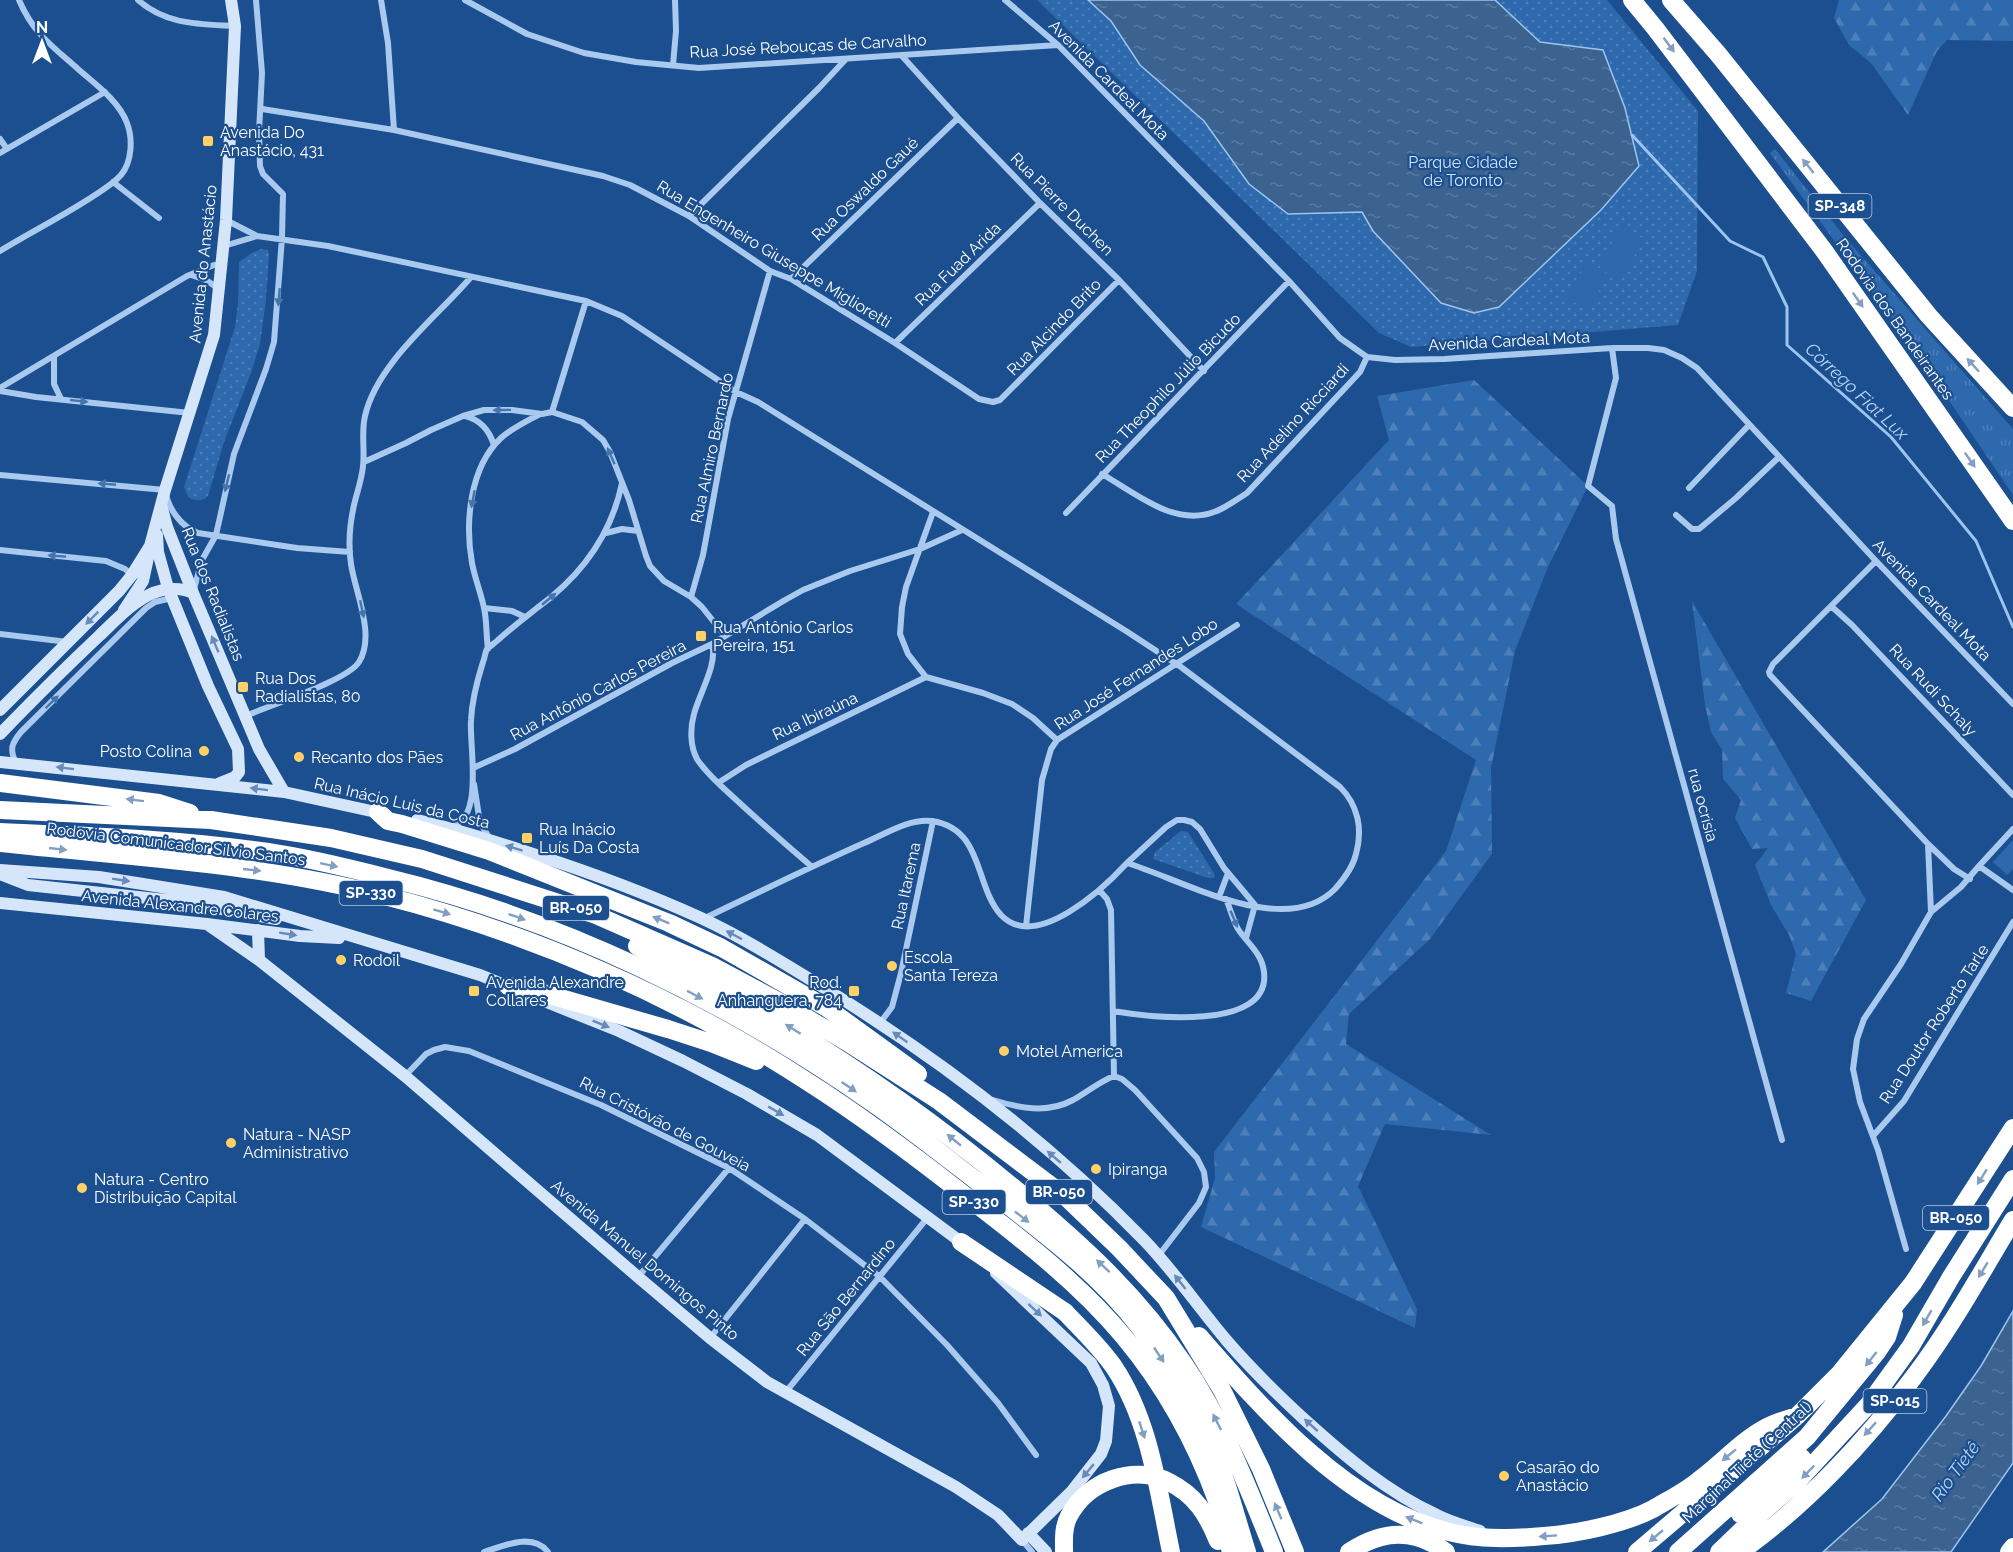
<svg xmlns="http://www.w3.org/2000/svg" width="2013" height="1552" font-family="Raleway,sans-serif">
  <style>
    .grass { fill: url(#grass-tufts) }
    .forest { fill: url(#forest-firs) }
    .park { fill: url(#park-dots) }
    .pitch { fill: #2e69ad }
    .water { fill: url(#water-ripples); stroke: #9cc4f0; stroke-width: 1.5 }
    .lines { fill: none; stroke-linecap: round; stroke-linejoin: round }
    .stream { stroke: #9cc4f0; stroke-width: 3 }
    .street { stroke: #a9c9ee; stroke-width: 6 }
    .secondary { stroke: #d6e6fa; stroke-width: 12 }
    .highway { stroke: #fff; stroke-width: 18 }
    .highway-bridge { stroke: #fff; stroke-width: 18 }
    .oneway { fill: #829ec1 }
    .oneway2 { fill: #4674ac }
    .oneway3 { fill: #668bba }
    .poi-dot { fill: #ffd166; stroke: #1b4f8f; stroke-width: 2 }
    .labels { text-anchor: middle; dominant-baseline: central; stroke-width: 4.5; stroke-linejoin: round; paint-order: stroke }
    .shield { fill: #1b4f8f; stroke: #bbcadd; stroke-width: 1.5 }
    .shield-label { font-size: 15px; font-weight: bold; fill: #fff }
    .street-label { font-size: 16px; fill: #fff; stroke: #1b4f8f }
    .poi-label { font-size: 16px; fill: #fff; stroke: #1b4f8f; text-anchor: start }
    .park-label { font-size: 16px; fill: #cfe3fa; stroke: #1b4f8f }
    .water-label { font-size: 18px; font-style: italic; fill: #b5d3f5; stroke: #1b4f8f }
  </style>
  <defs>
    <pattern id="grass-tufts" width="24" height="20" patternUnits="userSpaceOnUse" patternTransform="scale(1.5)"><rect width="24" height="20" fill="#2e69ad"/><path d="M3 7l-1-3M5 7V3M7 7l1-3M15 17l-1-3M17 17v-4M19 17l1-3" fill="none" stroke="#4d80b9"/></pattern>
    <pattern id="forest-firs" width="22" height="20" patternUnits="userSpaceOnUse" patternTransform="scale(1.5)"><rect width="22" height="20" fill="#2e69ad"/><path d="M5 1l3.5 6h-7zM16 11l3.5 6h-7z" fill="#4d80b9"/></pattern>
    <pattern id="park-dots" width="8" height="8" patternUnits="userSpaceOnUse" patternTransform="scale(1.5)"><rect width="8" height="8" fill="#2e69ad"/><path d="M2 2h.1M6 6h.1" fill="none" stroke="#4d80b9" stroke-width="1.8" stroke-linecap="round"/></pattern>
    <pattern id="water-ripples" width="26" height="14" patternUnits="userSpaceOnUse" patternTransform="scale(1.5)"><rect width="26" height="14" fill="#3c6290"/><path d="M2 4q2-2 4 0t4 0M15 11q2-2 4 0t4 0" fill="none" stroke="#597aa1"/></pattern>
  </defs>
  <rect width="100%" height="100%" fill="#1b4f8f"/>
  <path class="grass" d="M1775,149L1844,236L2013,429V495L1921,359L1770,153Z"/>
  <path class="forest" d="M1839,0H2013V41L1947,40L1937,51L1908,115L1871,63L1849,45L1834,18Z
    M1474,380L1588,486L1548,567L1515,651L1491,768L1492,854L1430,939L1349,1014L1346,1044L1491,1135L1385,1124L1358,1186L1417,1309L1415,1328L1201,1227L1215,1178L1214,1152L1446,851L1476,760L1236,604L1389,440L1377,396Z
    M1692,601L1866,900L1811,1001L1786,993L1796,954L1789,935L1771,905L1755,865L1768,848L1752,849L1735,818L1741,800L1723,779L1722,750L1711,732L1705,705Z"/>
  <path class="park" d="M1037,0H1607L1698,111L1697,271L1678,325L1411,347L1379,333Z
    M261,249L268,250L269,255L266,300L260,344L251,373L224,442L208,496C202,502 194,501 188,497L184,487L235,327L238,303L239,262L252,253Z
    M1181,831L1188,832L1215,875L1214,878H1208L1153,859L1155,852Z"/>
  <path class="pitch" d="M1622,226L1644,239L1621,279L1598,265Z
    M1588,262L1609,275L1587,310L1565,297Z
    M2013,840V869L2007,875L1993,862Z"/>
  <path class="water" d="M1088,0H1495L1540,42L1603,50L1625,108L1639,166L1601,210L1499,307L1474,313L1441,303L1373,231L1362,212L1288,214L1249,184L1204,121L1140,65L1111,21Z
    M2013,1311V1463L1951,1552H1823L1882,1499L1946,1416L1981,1366Z"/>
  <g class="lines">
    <path class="stream" d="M1632,135L1730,241L1763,257L1787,307V345L1891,437L1976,541L2013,627"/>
    <path class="street" d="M138,0C166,25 200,24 234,26
      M381,0L388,43L394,130
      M465,0L527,34L584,53L636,62L699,68L1058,45
      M1005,0L1058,45L1289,281L1340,338L1367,357L1395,360L1444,359L1612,348H1648L1664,350L1682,358L1697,368L1876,561L2013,704
      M902,56L958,118L1040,203L1119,280L1204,371
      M673,65L676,31L675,0
      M262,109L394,130L603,176L630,185L689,216L770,271L791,279L895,343L979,399L993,402L1000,400L1119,280
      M0,139L7,149
      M0,153L105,92
      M113,182L159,218
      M689,216L819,88L846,59
      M226,220L257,236L328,246L586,301L622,316L736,392L758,402L819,440L1126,631L1181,667L1340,787C1358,805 1363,829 1356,854C1353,867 1344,879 1335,889C1285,940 1183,880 1127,863C1104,888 1036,952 1001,915C974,885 984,829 932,821C910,818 885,834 864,843C810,867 757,893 703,919
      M224,246L257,236
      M0,251C31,232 65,215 95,195C104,189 114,183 121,175C132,162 133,139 127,123C119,101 95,84 78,69C52,46 33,33 19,0
      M191,275L206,280L219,289
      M791,279L958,118
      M895,343L1040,203
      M1612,348L1616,378L1588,486L1612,506L1616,539L1782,1140
      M54,357V384L61,399
      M0,388L187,276L214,265H222
      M0,391L36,397L190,413
      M552,412L586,301
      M465,416C481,420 489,430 494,445
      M364,462L406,443L431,430L463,416L484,410H512L542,414L552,412L582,422L603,440L610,452L629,500L646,556L650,566L664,581L691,597L702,607L725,636
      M1102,474C1135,493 1174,527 1214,512C1226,508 1236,500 1247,493L1360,372L1367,357
      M0,475L165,490C168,508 180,526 198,533L297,548L350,552
      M1689,488L1749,425
      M933,512L906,587L902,607L900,634L908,654L926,677L983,693L1012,704L1033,718L1057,740
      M1066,513L1289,281
      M1676,515L1692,529H1699L1736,498L1779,457
      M606,533L622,529L638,531
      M0,550L106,561L125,569L132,575
      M1876,561L1773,664L1769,672L1770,675L1928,844L1954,869L1970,879
      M194,589L202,560L216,535L234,454L266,369L274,342L282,238L283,194L263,174L260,166L259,132L262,73L256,0
      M691,597L703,555L728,419L770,271
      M1831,606L1852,625L2013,795
      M484,608L512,611L525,617
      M0,634L68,642
      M712,644C718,664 699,694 694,714C690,728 690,746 697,759C706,773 720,785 732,796C758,820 784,843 811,866
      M488,649C486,635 487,621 484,608C481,593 475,579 472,563C465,524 469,468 501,438C512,428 527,421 540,414
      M246,716C270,705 347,681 359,662C376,635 355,592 351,564C348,544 350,521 355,501C358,489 362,478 363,466C365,449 361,433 365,416C377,363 437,317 471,277
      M16,763C9,749 12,743 21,732L146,608L155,602L172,598
      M473,768L515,749L672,663L712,644L785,600L803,590L850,571L920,549L962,530
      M718,783L746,765L926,677
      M474,784L480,823L489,837
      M453,826C484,817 469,744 471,720C472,700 477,681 483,662C485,658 485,652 487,649C490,646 495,643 498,640C510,629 523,619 537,608C580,577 611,536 622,483
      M1928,844L1931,912
      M1127,863L1166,827L1177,820H1184L1192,822L1200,829L1224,868L1255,905L1246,938
      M1979,866L2013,829
      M1100,891L1107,899L1111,910L1114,1076
      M1219,897L1228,873
      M1026,926L1042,780L1051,749L1057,740L1237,625
      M1113,1011C1148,1017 1271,1032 1264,972C1262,953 1247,943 1238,929C1233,920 1230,908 1226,899
      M880,1023L892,1007L901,973L933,821
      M405,1076L426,1054L434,1050L445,1047L469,1051L601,1105L729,1168L805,1219L880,1277L947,1345L998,1403L1036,1455
      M993,1100C1019,1108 1047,1114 1073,1100C1087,1092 1099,1082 1114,1076L1122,1079L1135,1090L1197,1158L1204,1172L1206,1187L1199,1203L1159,1255
      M1873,1136L1904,1101L2013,922
      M1906,1249L1878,1150L1860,1102L1853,1069L1857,1039L1864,1019L1901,964L1931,912L1961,887L1979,866L2013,890
      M638,1277L729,1168
      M710,1338L805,1219
      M785,1393L928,1217
      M1022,1540L1032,1552
      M484,1552C503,1546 533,1532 548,1552"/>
    <path class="secondary" d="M162,508L167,527L193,593L259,749L284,792
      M157,535L158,552L168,588L208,686L238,749L239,772L235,777L220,783
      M124,610L143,581L149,553
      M0,710L119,591L132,575L150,546L165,490L214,335L226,220L235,26L231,0
      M0,734C32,701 65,668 99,636C115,621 132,602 153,593C167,588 179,587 193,593
      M0,762L284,792L385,814
      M417,820C457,829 497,842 536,855C592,873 648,894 701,918C744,938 785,964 826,989C941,1060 1050,1143 1144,1240C1174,1271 1199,1308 1227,1341C1251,1369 1278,1395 1305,1420C1346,1457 1387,1492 1437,1515C1451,1522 1466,1526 1480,1531
      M0,870L99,877L224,897L480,975L514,989
      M0,874L28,885L184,902L276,919
      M0,903L207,924L300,936L339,938
      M207,924L259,960L405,1076L638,1277L710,1338L767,1382L956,1487L998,1515L1022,1540L1072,1491L1101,1454L1106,1441L1109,1406L1103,1385L1091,1363L996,1273
      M258,930L259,960
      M544,1001L619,1031L683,1061L747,1094L817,1135L965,1245
      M1028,1533L1046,1552"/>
    <path class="highway" d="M1632,0L1655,28L1825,252L2013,521
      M1671,0L1718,54L1929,316L2013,408
      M0,783L159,803L190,813
      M0,810L211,820L331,838L422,859L596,915L712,966L785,1005L847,1042L939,1101L1066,1197L1119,1248L1166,1298L1222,1390L1261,1469L1295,1552
      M378,812L388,821L402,824L489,851L669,923L722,948L827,1008L918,1074
      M0,832C90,836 179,839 268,852C308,858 349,868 388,878C562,920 727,1001 873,1103C909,1128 943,1155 978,1182C1034,1226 1094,1268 1138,1325C1173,1371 1208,1431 1227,1486C1234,1508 1240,1530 1247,1552
      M0,843C127,857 257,863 381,895C531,933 678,997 808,1082C863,1117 916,1157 967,1197C1023,1240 1079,1283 1124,1337C1164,1385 1196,1443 1217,1501C1223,1518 1226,1535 1231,1552
      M637,946C774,1011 897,1091 1014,1188C1080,1243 1135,1292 1184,1364C1223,1421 1248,1488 1274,1552
      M508,986L529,989L668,1029L711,1043L756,1061
      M961,1242L1065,1312
      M1199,1336C1265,1412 1348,1507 1449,1532C1480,1540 1512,1539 1544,1536C1576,1534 1624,1524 1653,1509C1668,1500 1686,1491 1699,1480C1722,1463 1742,1440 1767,1427C1777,1422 1787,1419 1797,1416
      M1740,1514L1802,1458
      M1064,1552C1064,1540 1063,1527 1069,1516C1087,1481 1134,1464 1169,1482C1195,1495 1207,1514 1218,1541
      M1349,1552C1382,1530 1414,1528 1446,1552
      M1637,1552L1797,1416L1840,1373L1913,1283L2013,1128
      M1678,1552L1807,1437L1877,1352L1887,1337L1894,1315
      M1719,1552L1744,1528L1796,1483L1869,1404L1911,1346L1951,1277L2013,1179
      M1740,1552C1805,1506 1866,1441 1913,1378C1951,1328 1981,1273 2013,1220
      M2009,1552L2013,1547"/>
    <path class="highway-bridge" d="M1065,1312C1082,1330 1100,1347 1114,1367C1150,1421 1158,1490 1171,1552"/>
  </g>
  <defs><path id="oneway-solid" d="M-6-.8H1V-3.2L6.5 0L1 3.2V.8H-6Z" transform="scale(1.5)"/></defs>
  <g class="oneway">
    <use href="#oneway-solid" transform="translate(1669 45) rotate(53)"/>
    <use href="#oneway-solid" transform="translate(1808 166) rotate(-129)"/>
    <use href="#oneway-solid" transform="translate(1858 300) rotate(55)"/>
    <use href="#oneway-solid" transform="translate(1973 365) rotate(-132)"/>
    <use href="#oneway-solid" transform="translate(1970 460) rotate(55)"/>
    <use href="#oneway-solid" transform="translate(135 800) rotate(-173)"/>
    <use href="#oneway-solid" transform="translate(58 849) rotate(6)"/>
    <use href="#oneway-solid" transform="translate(329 865) rotate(12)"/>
    <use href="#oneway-solid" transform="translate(252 870) rotate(6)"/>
    <use href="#oneway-solid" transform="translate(442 912) rotate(17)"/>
    <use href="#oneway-solid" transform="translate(517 917) rotate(19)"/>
    <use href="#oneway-solid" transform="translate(661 920) rotate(-158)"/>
    <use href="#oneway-solid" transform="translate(695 995) rotate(28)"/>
    <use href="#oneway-solid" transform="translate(793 1029) rotate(-148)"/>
    <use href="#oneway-solid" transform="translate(849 1087) rotate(34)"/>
    <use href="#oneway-solid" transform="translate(954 1140) rotate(-141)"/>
    <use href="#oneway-solid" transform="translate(1982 1177) rotate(122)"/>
    <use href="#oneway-solid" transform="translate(1022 1217) rotate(38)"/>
    <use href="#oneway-solid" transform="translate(1103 1266) rotate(-137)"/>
    <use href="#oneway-solid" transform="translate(1983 1270) rotate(121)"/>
    <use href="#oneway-solid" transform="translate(1927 1318) rotate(120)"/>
    <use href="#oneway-solid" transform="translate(1159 1355) rotate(56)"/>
    <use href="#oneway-solid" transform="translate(1871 1359) rotate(128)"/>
    <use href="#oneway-solid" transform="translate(1217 1422) rotate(-117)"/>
    <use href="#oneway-solid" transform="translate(1870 1429) rotate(132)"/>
    <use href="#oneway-solid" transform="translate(1142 1430) rotate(72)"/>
    <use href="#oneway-solid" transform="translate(1729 1455) rotate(141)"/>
    <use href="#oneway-solid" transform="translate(1808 1472) rotate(134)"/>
    <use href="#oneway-solid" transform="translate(1278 1511) rotate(-113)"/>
    <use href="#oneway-solid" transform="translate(1414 1520) rotate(-158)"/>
    <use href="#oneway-solid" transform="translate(1548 1536) rotate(176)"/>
    <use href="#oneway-solid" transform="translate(1656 1536) rotate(140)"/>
  </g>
  <g class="oneway2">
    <use href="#oneway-solid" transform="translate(279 297) rotate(95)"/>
    <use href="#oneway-solid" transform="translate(79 401) rotate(6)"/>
    <use href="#oneway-solid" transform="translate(502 410) rotate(179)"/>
    <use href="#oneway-solid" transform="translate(611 456) rotate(-114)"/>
    <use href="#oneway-solid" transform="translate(227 483) rotate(104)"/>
    <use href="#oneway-solid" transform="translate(107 484) rotate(-175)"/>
    <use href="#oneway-solid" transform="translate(473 499) rotate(101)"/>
    <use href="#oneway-solid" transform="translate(57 556) rotate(-176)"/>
    <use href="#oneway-solid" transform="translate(549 599) rotate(-40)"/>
    <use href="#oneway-solid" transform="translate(362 609) rotate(78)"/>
    <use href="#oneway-solid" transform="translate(52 702) rotate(-44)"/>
    <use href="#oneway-solid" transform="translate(1234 919) rotate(67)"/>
  </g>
  <g class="oneway3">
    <use href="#oneway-solid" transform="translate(92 618) rotate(135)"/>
    <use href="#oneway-solid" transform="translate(215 644) rotate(-113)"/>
    <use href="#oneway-solid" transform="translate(65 768) rotate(-173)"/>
    <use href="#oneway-solid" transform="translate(259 789) rotate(-173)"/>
    <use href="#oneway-solid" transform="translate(514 848) rotate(-163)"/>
    <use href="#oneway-solid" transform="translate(121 880) rotate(9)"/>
    <use href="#oneway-solid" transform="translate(288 934) rotate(9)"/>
    <use href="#oneway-solid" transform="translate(734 935) rotate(-152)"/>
    <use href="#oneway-solid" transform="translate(601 1024) rotate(22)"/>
    <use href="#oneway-solid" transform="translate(900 1037) rotate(-145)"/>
    <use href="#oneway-solid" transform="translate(776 1111) rotate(30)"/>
    <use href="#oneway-solid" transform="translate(1054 1157) rotate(-139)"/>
    <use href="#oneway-solid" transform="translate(1180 1282) rotate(-128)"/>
    <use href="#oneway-solid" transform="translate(1035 1310) rotate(43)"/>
    <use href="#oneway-solid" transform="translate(1311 1425) rotate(-138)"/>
    <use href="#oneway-solid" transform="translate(1088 1471) rotate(130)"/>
  </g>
  <g class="poi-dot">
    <rect x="202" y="135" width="12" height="12" rx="3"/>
    <rect x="695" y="630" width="12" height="12" rx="3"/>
    <rect x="237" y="681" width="12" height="12" rx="3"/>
    <circle cx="204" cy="751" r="6"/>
    <circle cx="299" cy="757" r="6"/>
    <rect x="521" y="832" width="12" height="12" rx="3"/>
    <circle cx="341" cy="960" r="6"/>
    <circle cx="892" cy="966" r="6"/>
    <rect x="468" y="985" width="12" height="12" rx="3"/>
    <rect x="848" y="985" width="12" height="12" rx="3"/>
    <circle cx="1004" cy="1051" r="6"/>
    <circle cx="231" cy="1143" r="6"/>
    <circle cx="1096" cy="1169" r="6"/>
    <circle cx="82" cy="1188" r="6"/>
    <circle cx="1504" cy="1476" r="6"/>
  </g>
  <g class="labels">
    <g class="shield">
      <rect x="1808.5" y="194" width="63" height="24" rx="4.5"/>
      <rect x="339.5" y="881" width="63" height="24" rx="4.5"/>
      <rect x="543" y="896" width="66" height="24" rx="4.5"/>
      <rect x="1026" y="1180" width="66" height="24" rx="4.5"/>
      <rect x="942.5" y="1190" width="63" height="24" rx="4.5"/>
      <rect x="1923" y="1206" width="66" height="24" rx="4.5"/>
      <rect x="1863.5" y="1389" width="63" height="24" rx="4.5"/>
    </g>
    <g class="shield-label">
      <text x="1840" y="206">SP-348</text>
      <text x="371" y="893">SP-330</text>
      <text x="576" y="908">BR-050</text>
      <text x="1059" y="1192">BR-050</text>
      <text x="974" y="1202">SP-330</text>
      <text x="1956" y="1218">BR-050</text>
      <text x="1895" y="1401">SP-015</text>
    </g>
    <g class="street-label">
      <text transform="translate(808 46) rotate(-3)">Rua José Rebouças de Carvalho</text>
      <text transform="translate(1109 80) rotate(45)">Avenida Cardeal Mota</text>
      <text transform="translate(865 189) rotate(-44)">Rua Oswaldo Gaué</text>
      <text transform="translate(1062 204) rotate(45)">Rua Pierre Duchen</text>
      <text transform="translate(774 254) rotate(31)">Rua Engenheiro Giuseppe Miglioretti</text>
      <text transform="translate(203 264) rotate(-84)">Avenida do Anastácio</text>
      <text transform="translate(958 264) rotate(-44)">Rua Fuad Arida</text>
      <text transform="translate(1895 319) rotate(55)">Rodovia dos Bandeirantes</text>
      <text transform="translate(1054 327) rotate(-46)">Rua Alcindo Brito</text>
      <text transform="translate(1509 341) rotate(-3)">Avenida Cardeal Mota</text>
      <text transform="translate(1168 388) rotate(-46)">Rua Theophilo Júlio Bicudo</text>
      <text transform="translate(1293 423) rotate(-47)">Rua Adelino Ricciardi</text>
      <text transform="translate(712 448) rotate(-78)">Rua Almiro Bernardo</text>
      <text transform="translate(213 594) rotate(68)">Rua dos Radialistas</text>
      <text transform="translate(1932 600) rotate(46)">Avenida Cardeal Mota</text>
      <text transform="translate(1136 674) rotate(-33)">Rua José Fernandes Lobo</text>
      <text transform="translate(598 690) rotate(-28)">Rua Antônio Carlos Pereira</text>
      <text transform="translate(1933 690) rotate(47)">Rua Rudi Schaly</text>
      <text transform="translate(815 716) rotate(-25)">Rua Ibiraúna</text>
      <text transform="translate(402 803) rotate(13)">Rua Inácio Luis da Costa</text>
      <text transform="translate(1703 805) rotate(75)">rua ocrisia</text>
      <text transform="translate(176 844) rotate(7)">Rodovia Comunicador Silvio Santos</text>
      <text transform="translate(906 886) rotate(-78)">Rua Itarema</text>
      <text transform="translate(180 906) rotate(6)">Avenida Alexandre Colares</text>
      <text transform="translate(1934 1024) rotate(-57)">Rua Doutor Roberto Tarle</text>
      <text transform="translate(665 1124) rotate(27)">Rua Cristóvão de Gouveia</text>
      <text transform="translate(645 1260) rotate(40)">Avenida Manuel Domingos Pinto</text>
      <text transform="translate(846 1297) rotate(-51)">Rua São Bernardino</text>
      <text transform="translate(1747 1462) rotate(-43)">Marginal Tietê (Central)</text>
    </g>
    <g class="poi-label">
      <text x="220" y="132">Avenida Do<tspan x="220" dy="18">Anastácio, 431</tspan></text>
      <text x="713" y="627">Rua Antônio Carlos<tspan x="713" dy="18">Pereira, 151</tspan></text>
      <text x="255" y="678">Rua Dos<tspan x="255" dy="18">Radialistas, 80</tspan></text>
      <text x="192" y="751" text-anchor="end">Posto Colina</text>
      <text x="311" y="757">Recanto dos Pães</text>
      <text x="539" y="829">Rua Inácio<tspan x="539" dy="18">Luís Da Costa</tspan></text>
      <text x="904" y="957">Escola<tspan x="904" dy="18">Santa Tereza</tspan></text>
      <text x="353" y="960">Rodoil</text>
      <text x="486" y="982">Avenida Alexandre<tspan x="486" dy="18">Collares</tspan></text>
      <text x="842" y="982" text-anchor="end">Rod.<tspan x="842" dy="18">Anhanguera, 784</tspan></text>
      <text x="1016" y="1051">Motel America</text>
      <text x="243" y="1134">Natura - NASP<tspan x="243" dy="18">Administrativo</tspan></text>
      <text x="1108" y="1169">Ipiranga</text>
      <text x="94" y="1179">Natura - Centro<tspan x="94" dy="18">Distribuição Capital</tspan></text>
      <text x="1516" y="1467">Casarão do<tspan x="1516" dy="18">Anastácio</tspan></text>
    </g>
    <g class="park-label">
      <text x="1463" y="162">Parque Cidade<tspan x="1463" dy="18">de Toronto</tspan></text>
    </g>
    <g class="water-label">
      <text transform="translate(1857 391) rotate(43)">Córrego Fiat Lux</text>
      <text transform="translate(1955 1471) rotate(-54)">Rio Tietê</text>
    </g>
  </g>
  <g transform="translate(42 42)" stroke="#1b4f8f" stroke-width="4.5" paint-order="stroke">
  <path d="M0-4.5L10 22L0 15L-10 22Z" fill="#ffffff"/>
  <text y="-9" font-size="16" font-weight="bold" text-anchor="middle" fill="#ffffff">N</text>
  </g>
</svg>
